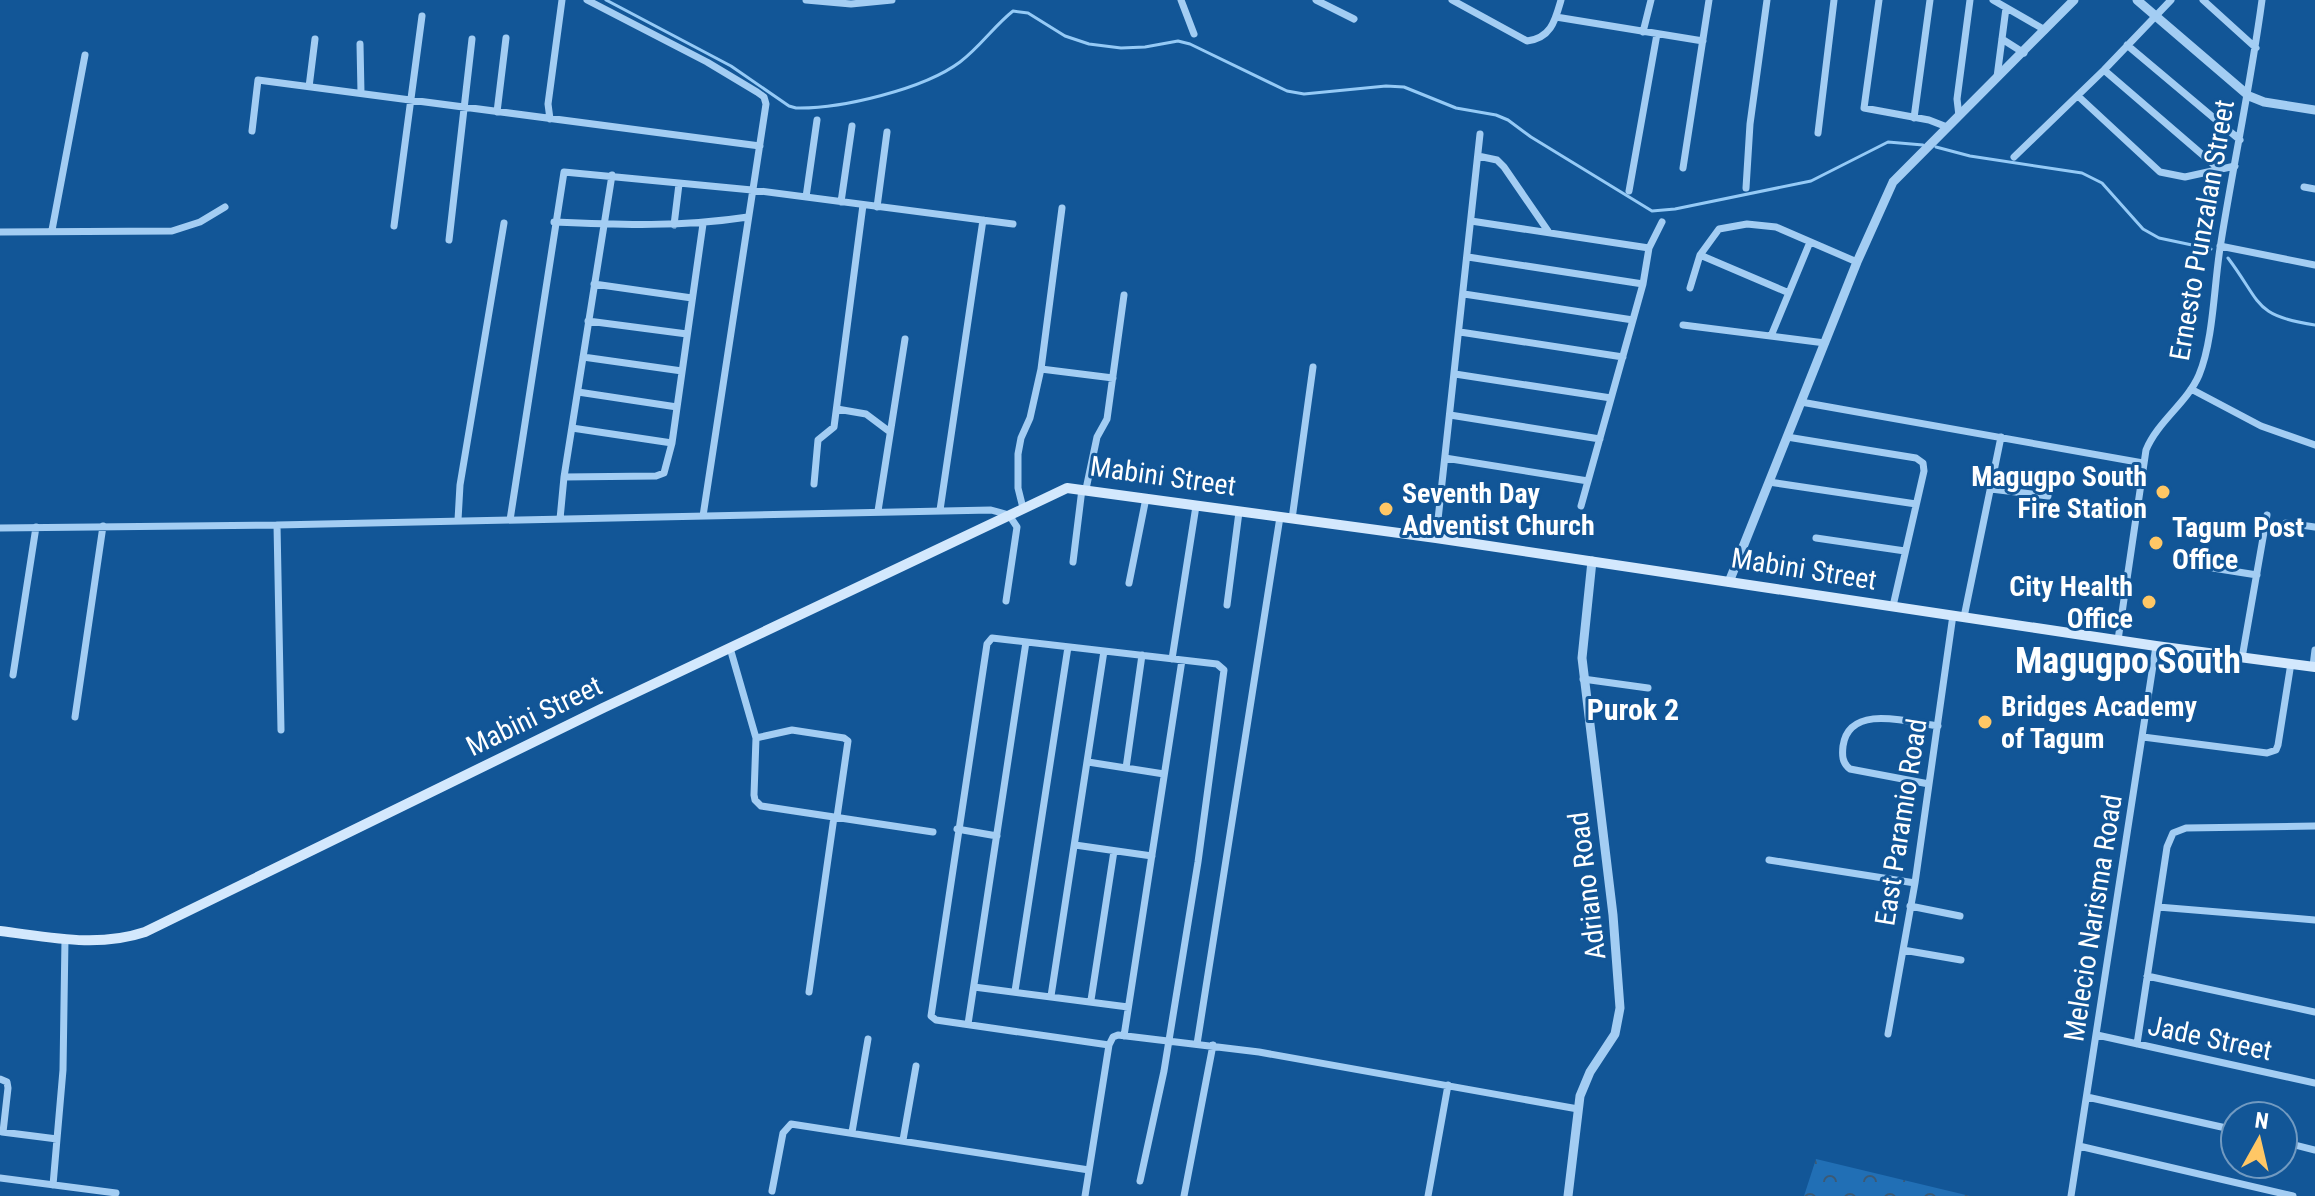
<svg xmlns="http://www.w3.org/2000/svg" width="2315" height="1196" font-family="'Roboto Condensed',sans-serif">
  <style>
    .forest { fill: url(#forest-crowns) }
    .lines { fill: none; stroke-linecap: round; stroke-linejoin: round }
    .stream { stroke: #95caf6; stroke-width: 3 }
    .minor { stroke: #a3cdf3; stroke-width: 7 }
    .tertiary { stroke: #a3cdf3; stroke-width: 9 }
    .secondary { stroke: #d3e8fd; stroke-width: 10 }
    .poi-dot { fill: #ffc765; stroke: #125697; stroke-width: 3 }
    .labels { text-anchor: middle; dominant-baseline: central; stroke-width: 6; stroke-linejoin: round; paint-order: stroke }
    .street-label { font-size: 28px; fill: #fff; stroke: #125697 }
    .poi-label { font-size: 28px; font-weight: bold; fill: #fff; stroke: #125697; text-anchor: start }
    .neighbourhood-label { font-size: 30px; font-weight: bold; fill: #fff; stroke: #125697 }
    .district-label { font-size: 36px; font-weight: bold; fill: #fff; stroke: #125697 }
  </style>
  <defs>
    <pattern id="forest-crowns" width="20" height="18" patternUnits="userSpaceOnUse" patternTransform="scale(2)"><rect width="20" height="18" fill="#216fb5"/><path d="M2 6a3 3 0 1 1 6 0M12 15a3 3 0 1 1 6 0" fill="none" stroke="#3b5a76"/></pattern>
  </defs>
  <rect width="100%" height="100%" fill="#125697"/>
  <path class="forest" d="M1816,1159L1970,1196H1804Z"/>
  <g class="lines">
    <path class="stream" d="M606,0L731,66L789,106L796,108C841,109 924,89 960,62C980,47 994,26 1013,11L1028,13L1065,36L1089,44L1121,48L1145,47L1178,41L1190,44L1287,91L1304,94L1386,86L1404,87L1456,108L1496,115L1508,120L1531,137L1652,211L1675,209L1811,181L1888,142L1923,145
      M1936,147L1970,156L2082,173L2102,183L2143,229L2159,238L2211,249
      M2228,258C2262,303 2253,316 2315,325"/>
    <path class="minor" d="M587,0L707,62L757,92L764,97L766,104L703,516
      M806,0L851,4L892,0
      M1181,0L1194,34
      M1316,0L1354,19
      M1452,0L1527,41C1551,38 1555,21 1561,0
      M1879,0L1864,108L1929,120L1947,127
      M1993,0L2045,30
      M2203,0L2256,48
      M1556,17L1703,41
      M1643,32L1651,0
      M2002,39L2024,53
      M360,44L361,93
      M2127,45L2240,140
      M2104,70L2219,169
      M1997,77L2006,8
      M309,87L315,39
      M2078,96L2160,172L2185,177L2235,166
      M497,112L506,38
      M1959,116L1957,99L1970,0
      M1914,118L1930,0
      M550,119L548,104L562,0
      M252,131L258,80L760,146
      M1818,133L1834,0
      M1478,156L1497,160L1504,167L1548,231
      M2014,157L2104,70L2171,0
      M1683,168L1709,0
      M2304,187L2315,189
      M1746,188L1750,124L1767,0
      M1629,191L1657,34
      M806,197L817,120
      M841,202L852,126
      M877,207L887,132
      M1471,221L1649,248
      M554,222C620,225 683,227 748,217
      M674,225L679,184
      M394,226L422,16
      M52,230L85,55
      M0,232L172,231L200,222L225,207
      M449,240L472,39
      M2220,246L2315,265
      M1700,255L1789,293
      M1468,257L1643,284
      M594,284L692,298
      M1690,288L1700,255L1719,229L1747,224L1776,227L1857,262
      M1464,294L1633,320
      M588,321L687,334
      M1683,325L1825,343
      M1460,332L1623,357
      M1771,336L1810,242
      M583,357L682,371
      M1041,369L1113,378
      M1455,374L1611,398
      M2191,389L2261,426L2315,445
      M578,392L677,407
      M1801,402L2143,463
      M837,409L866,414L890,432
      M1450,415L1600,439
      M572,428L672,443
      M1787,437L1916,458L1923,463L1924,471L1893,606
      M1445,458L1588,481
      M564,477L656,476L664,473L672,443L703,224
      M1769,482L1916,504
      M814,484L818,440L834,427L863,205
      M1086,489L1097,437L1107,419L1124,295
      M1991,489L2048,496
      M1581,506L1643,284L1649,248L1662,222
      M1023,508L1018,488V454L1021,438L1030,418L1041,369L1062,208
      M940,510L983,220
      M878,511L905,339
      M560,519L564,477L612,175
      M1292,519L1313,367
      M458,520L460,485L504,223
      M510,520L564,172L752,190L1013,224
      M2286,523L2315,527
      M277,525L281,730
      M0,528L277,525L991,510L1009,515L1017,527L1006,601
      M1436,538L1480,134
      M1816,538L1905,551
      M1073,562L1082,489
      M2175,562L2257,575
      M1129,583L1146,498
      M1227,605L1239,512
      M1964,617L2001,437
      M2118,640L2146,450C2158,421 2187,403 2199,375C2214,339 2214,281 2221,242C2234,161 2251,82 2262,0
      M730,648L756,738L754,795L755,800L761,806L933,832
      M2242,658L2267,515
      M1172,659L1196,506
      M2313,666L2315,650
      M13,675L36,527
      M1583,679L1648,688
      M75,717L103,526
      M2143,737L2267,753L2276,750L2278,745L2291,663
      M756,738L792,730L844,738L848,741L837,817
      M1088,762L1164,774
      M1126,768L1142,655
      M1929,784L1850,769C1842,763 1842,755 1843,746C1849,703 1909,722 1938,726
      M957,829L997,836
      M1075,845L1152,856
      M1769,860L1915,883
      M1910,906L1960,916
      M2158,907L2315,920
      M1903,950L1961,960
      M2147,976L2315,1012
      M974,987L1128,1007
      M1015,991L1068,647
      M809,992L834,817
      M1051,996L1104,651
      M1091,1000L1114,851
      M968,1024L1026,642
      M1888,1034L1915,883L1953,615
      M2097,1035L2315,1083
      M1124,1036L1182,660
      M1197,1044L1280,517
      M2137,1044L2167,847L2173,833L2186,828L2315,826
      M1109,1045L936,1020L931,1016L987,644L992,638L1217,664L1224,670L1198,862L1164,1071L1140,1181
      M0,1079L7,1082L8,1088L3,1132
      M2087,1097L2235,1130
      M2,1132L57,1139
      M852,1132L868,1039
      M903,1140L916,1066
      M2283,1142L2315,1150
      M2079,1146L2293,1196
      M0,1178L116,1193
      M53,1185L63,1070L65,939
      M772,1191L783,1133L791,1124L1089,1170
      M1085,1196L1109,1045L1113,1037L1118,1035L1259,1052L1578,1109
      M1184,1196L1213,1045
      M1428,1196L1448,1085
      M2071,1196L2156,646"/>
    <path class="tertiary" d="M2137,0L2249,96L2264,102L2315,110
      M1729,582L1857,262L1893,182L2074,0
      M1568,1196L1580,1096L1590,1072L1615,1034L1620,1008L1613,915L1582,658L1592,561"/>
    <path class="secondary" d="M0,931C49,937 97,948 145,932L603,708L1067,488L1436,538L2156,646L2315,667"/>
  </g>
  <g class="poi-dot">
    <circle cx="2163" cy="492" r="8"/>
    <circle cx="1386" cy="509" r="8"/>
    <circle cx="2156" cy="543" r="8"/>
    <circle cx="2149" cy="602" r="8"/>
    <circle cx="1985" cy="722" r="8"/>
  </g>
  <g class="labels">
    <g class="street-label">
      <text transform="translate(2202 230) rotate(-80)">Ernesto Punzalan Street</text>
      <text transform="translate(1163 476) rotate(8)">Mabini Street</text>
      <text transform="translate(1804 569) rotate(9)">Mabini Street</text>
      <text transform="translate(534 716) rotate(-26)">Mabini Street</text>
      <text transform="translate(1901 822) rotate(-81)">East Paramio Road</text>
      <text transform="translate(1587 886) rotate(-97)">Adriano Road</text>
      <text transform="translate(2093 918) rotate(-81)">Melecio Narisma Road</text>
      <text transform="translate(2210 1038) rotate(12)">Jade Street</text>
    </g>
    <g class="poi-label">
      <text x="2147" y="476" text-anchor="end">Magugpo South<tspan x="2147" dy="32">Fire Station</tspan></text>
      <text x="1402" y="493">Seventh Day<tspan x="1402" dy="32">Adventist Church</tspan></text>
      <text x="2172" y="527">Tagum Post<tspan x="2172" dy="32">Office</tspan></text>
      <text x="2133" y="586" text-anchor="end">City Health<tspan x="2133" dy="32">Office</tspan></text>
      <text x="2001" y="706">Bridges Academy<tspan x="2001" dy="32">of Tagum</tspan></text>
    </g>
    <g class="neighbourhood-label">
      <text x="1633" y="709">Purok 2</text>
    </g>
    <g class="district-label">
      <text x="2128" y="661">Magugpo South</text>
    </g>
  </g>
  <g transform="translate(2259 1140) rotate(8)"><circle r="38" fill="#125697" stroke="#719ac1" stroke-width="2"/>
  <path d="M0-6L14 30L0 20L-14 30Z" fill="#ffc765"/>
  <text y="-12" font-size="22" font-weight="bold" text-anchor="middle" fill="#ffffff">N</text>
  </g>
</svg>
